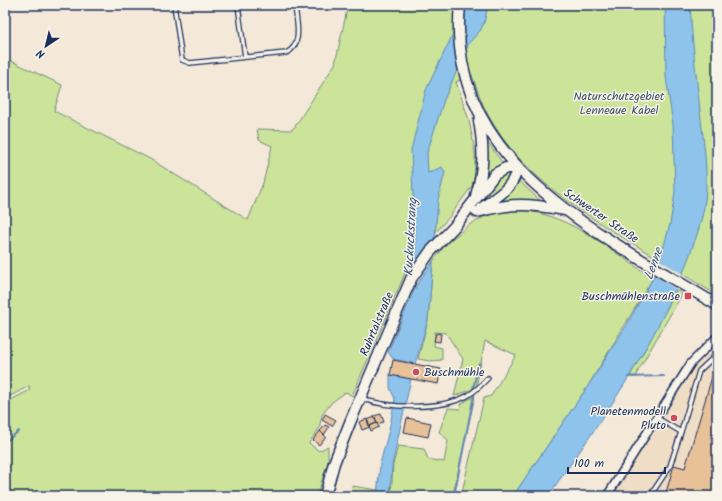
<svg xmlns="http://www.w3.org/2000/svg" width="722" height="501" font-family="Kalam,sans-serif">
  <style>
    .built { fill: #f0ddc5 }
    .green { fill: #cbe49a; stroke: #738a7c }
    .water { fill: #8ec3eb; stroke: #6088b3 }
    .pier { fill: #f4e9d8 }
    .lines { fill: none; stroke-linecap: round; stroke-linejoin: round }
    .stream { stroke: #6088b3; stroke-width: 2 }
    .building { fill: #e8c198; stroke: #1b2f5e }
    .lane-casing { stroke: #1b2f5e; stroke-width: 6 }
    .street-casing { stroke: #1b2f5e; stroke-width: 10 }
    .secondary-casing { stroke: #1b2f5e; stroke-width: 13 }
    .lane { stroke: #f7f3e8; stroke-width: 3.5 }
    .street { stroke: #f7f3e8; stroke-width: 7 }
    .secondary { stroke: #f7f3e8; stroke-width: 10 }
    .poi-dot { fill: #d1495b; stroke: #f7f3e8; stroke-width: 1.5 }
    .labels { text-anchor: middle; dominant-baseline: central; stroke-width: 3; stroke-linejoin: round; paint-order: stroke }
    .park-label { font-size: 12px; fill: #3e536a; stroke: #f7f3e8 }
    .street-label { font-size: 12px; fill: #1b2f5e; stroke: #f7f3e8 }
    .poi-label { font-size: 12px; fill: #1b2f5e; stroke: #f7f3e8; text-anchor: end }
    .water-label { font-size: 13px; font-style: italic; fill: #385481; stroke: #f7f3e8 }
  </style>
  <rect width="100%" height="100%" fill="#f4e9d8"/>
  <filter id="ink" filterUnits="userSpaceOnUse"><feTurbulence type="fractalNoise" baseFrequency=".025" numOctaves="2"/><feDisplacementMap in="SourceGraphic" scale="8" xChannelSelector="R" yChannelSelector="G"/><feConvolveMatrix kernelMatrix="1 2 1 2 8 2 1 2 1" color-interpolation-filters="sRGB"/></filter>
  <g filter="url(#ink)">
    <path class="built" d="M717,347V496H611L687,375L695,365Z"/>
    <path class="green" d="M348,5H717V295L682,274L684,269L661,255L660,260C596,221 524,182 488,115C481,102 477,89 472,75L456,82L469,120L475,152V175L472,186L450,216L410,262L352,396L346,392L332,402L322,415L319,429L309,443L319,451L328,446V461L317,496H5V403L30,390L29,386L5,399V58L62,85L54,111L150,159L248,220L263,183L272,146L259,140L257,129L291,130L294,128L335,64Z
      M486,140L504,165L485,183Z
      M510,172L511,180L477,207L474,208L501,173Z
      M519,181L543,203H493L518,182Z
      M522,210C573,216 611,251 653,278L588,386L513,496H461L484,398L491,396L516,355L485,341L476,388L454,396L463,359L446,333L435,332L434,346L442,348V360L430,361L418,359L428,320L433,261L447,243L469,225L486,216L504,211Z
      M677,290L682,294L677,303L638,371L637,376H630Z
      M475,396L453,494L447,496H391L393,465L398,446L424,449L428,459L444,462L448,440L439,432L448,408L460,409L462,403Z
      M352,486L378,490L377,496H343L344,494L353,495Z"/>
    <path class="water" d="M467,5H488L484,23L480,31L469,43L444,100L427,153L428,173L442,167L445,172L438,200L435,237L416,263L411,150L426,90Z
      M665,5H690C692,43 697,81 701,120C704,143 707,166 706,189C705,216 695,241 686,265C653,349 600,423 548,496H513L588,386L626,326L653,278L661,256L670,224L675,192L673,125L666,77Z
      M433,261L428,320L415,364L393,359L388,352L416,286Z
      M390,375L411,379L392,465L390,496H377L380,464L389,430L395,399L390,388Z"/>
    <path class="pier" d="M658,259L684,275L679,291L652,274Z"/>
    <g class="lines">
      <path class="stream" d="M628,377L664,376
        M473,389L479,363
        M5,442L19,431
        M454,496L474,395"/>
    </g>
    <path class="building" d="M436,333L441,334L440,342L434,341Z
      M393,360L441,369L438,384L390,375Z
      M717,360V496H665L674,465L685,468Z
      M325,414L336,420L332,426L322,420Z
      M381,414L384,422L377,424L374,416Z
      M375,417L377,423L369,426L367,420Z
      M407,418L431,423L428,437L404,432Z
      M367,419L370,427L362,430L359,422Z
      M377,423L379,427L371,431L369,426Z
      M325,425L329,427L324,435L320,431Z
      M320,431L326,437L319,445L313,440Z"/>
    <g class="lines">
      <defs>
        <path id="lane" d="M174,5L182,60L190,63L286,53C304,45 296,21 295,5
          M238,5L245,57
          M361,398C388,409 440,410 467,396C475,392 481,385 488,378
          M657,418L681,432L699,371L717,354
          M650,496L670,466L681,432"/>
        <path id="street" d="M607,496L691,363L717,337"/>
        <path id="secondary" d="M460,5C444,164 603,235 717,305
          M476,196C484,169 484,148 479,121
          M482,208C497,196 514,188 517,168
          M477,212C513,202 530,204 565,210
          M325,496L334,463L351,420L411,279L430,252L454,227L495,174L506,168H517"/>
      </defs>
      <use href="#lane" class="lane-casing"/>
      <use href="#street" class="street-casing"/>
      <use href="#secondary" class="secondary-casing"/>
      <use href="#lane" class="lane"/>
      <use href="#street" class="street"/>
      <use href="#secondary" class="secondary"/>
    </g>
  </g>
  <g class="poi-dot">
    <rect x="684" y="292" width="8" height="8" rx="2"/>
    <circle cx="416" cy="372" r="4"/>
    <circle cx="674" cy="418" r="4"/>
  </g>
  <g class="labels">
    <g class="park-label">
      <text x="619" y="96">Naturschutzgebiet<tspan x="619" dy="14">Lenneaue Kabel</tspan></text>
    </g>
    <g class="street-label">
      <text transform="translate(601 216) rotate(34)">Schwerter Straße</text>
      <text transform="translate(377 324) rotate(-67)">Ruhrtalstraße</text>
    </g>
    <g class="poi-label">
      <text x="680" y="296">Buschmühlenstraße</text>
      <text x="424" y="372" text-anchor="start">Buschmühle</text>
      <text x="666" y="411">Planetenmodell<tspan x="666" dy="14">Pluto</tspan></text>
    </g>
    <g class="water-label">
      <text transform="translate(411 237) rotate(-87)">Kuckuckstrang</text>
      <text transform="translate(654 264) rotate(-70)">Lenne</text>
    </g>
  </g>
  <rect width="722" height="501" fill="none" stroke="#f7f3e8" stroke-width="20"/>
  <rect x="10" y="10" width="702" height="481" fill="none" stroke="#1b2f5e" stroke-width="1.5" filter="url(#ink)"/>
  <g transform="translate(46 46) rotate(215)" stroke="#f7f3e8" stroke-width="3" paint-order="stroke">
  <path d="M0-3L7 15L0 10L-7 15Z" fill="#1b2f5e"/>
  <text y="-6" font-size="11" font-weight="bold" text-anchor="middle" fill="#1b2f5e">N</text>
  </g>
  <path d="M568 467v6h97v-6" fill="none" stroke="#1b2f5e" stroke-width="2"/>
  <text x="574" y="467" font-size="12" fill="#1b2f5e" stroke="#f7f3e8" stroke-width="3" paint-order="stroke">100 m</text>
</svg>
